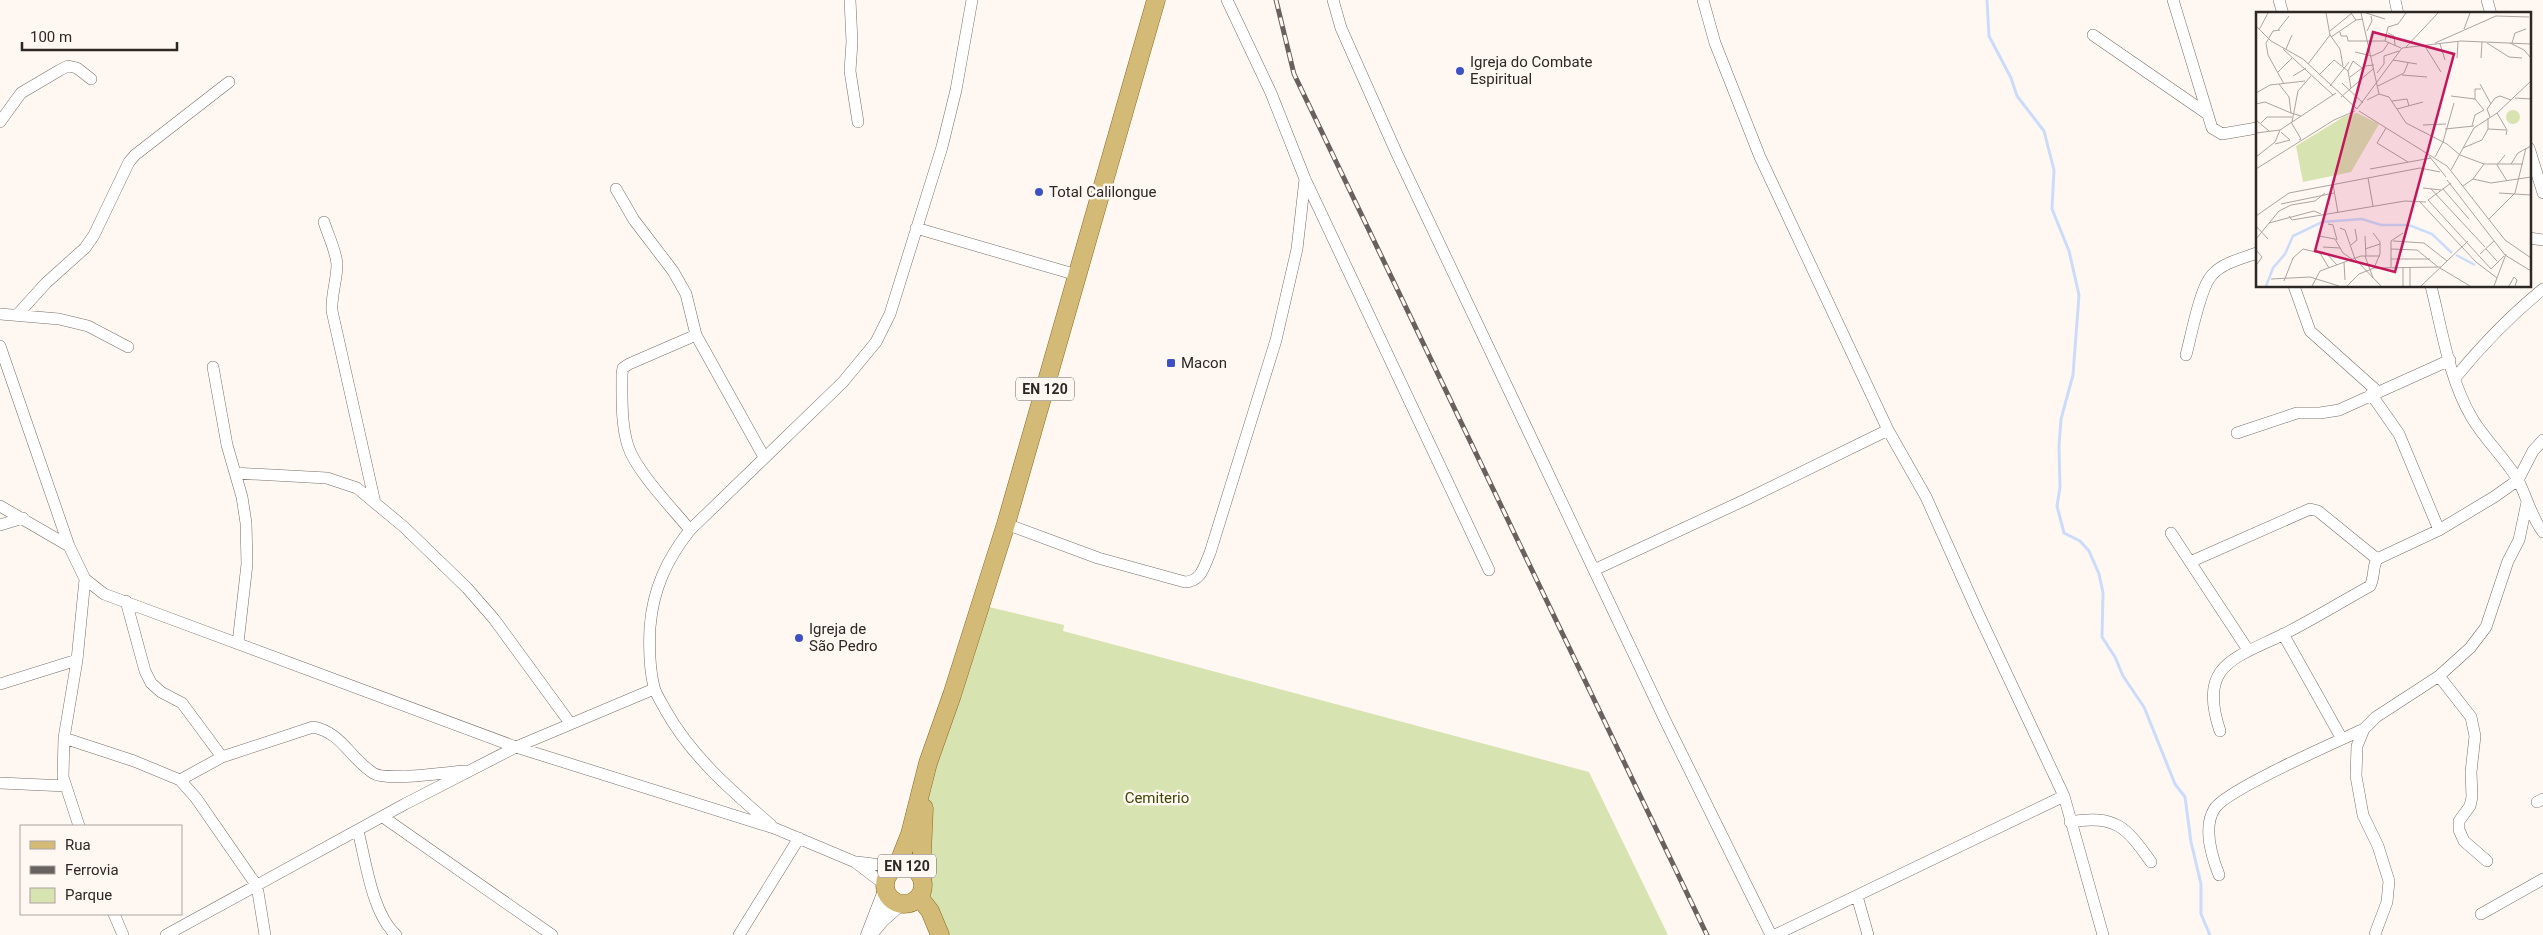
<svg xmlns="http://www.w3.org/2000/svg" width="2543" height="935" font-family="Roboto,sans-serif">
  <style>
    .green { fill: #d7e3b1 }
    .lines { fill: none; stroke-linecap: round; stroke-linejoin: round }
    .stream { stroke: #cbdcfb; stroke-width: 3 }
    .minor-casing { stroke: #776f69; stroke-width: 12 }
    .tertiary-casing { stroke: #776f69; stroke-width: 15 }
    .primary-casing { stroke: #86691e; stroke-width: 19 }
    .minor { stroke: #fff; stroke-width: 11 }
    .tertiary { stroke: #fff; stroke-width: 14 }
    .primary { stroke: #d3ba76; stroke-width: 18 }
    .rail-casing { stroke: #67625f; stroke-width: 5 }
    .rail { stroke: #fff7f2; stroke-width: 3; stroke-dasharray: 9; stroke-linecap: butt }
    .poi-dot { fill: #3d51c4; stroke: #fff7f2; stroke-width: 2 }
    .labels { text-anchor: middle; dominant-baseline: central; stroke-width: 5; stroke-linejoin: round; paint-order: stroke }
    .shield { fill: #fff7f2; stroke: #6b6663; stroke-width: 1 }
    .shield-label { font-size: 14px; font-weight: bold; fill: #2c2826 }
    .poi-label { font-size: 15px; fill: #2c2826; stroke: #fff7f2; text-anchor: start }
    .park-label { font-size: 15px; fill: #3d4603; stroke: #fff7f2 }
    .inset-river { fill: none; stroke: #cbdcfb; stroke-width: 2.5 }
    .inset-road { fill: none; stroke: #aba4a0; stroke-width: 1 }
    .view { fill: #c2185b; fill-opacity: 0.15; stroke: #c2185b; stroke-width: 2.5 }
    .inset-edge { fill: none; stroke: #2c2826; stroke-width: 2.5 }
  </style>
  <rect width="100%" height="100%" fill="#fff7f2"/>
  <path class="green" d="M981,605L1064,625L1063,631L1589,772L1668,935H940L922,890L926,775Z"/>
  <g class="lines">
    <path class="stream" d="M1987,0L1989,36L2011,78L2017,96L2044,131L2054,170L2052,209L2069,251L2079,295L2073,375L2061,419L2059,446L2060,487L2057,506L2064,533L2080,541L2089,551L2099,574L2103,593L2102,637L2115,657L2123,676L2144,707L2175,784L2185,797L2191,842L2201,884V914L2210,935"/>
    <defs>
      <path id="minor" d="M850,0L852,42L850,71L858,122
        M1227,0L1271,93L1305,179L1489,570
        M1333,0L1341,28L1397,154L1664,718L1771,935
        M1703,0L1715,43L1760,157L1888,430L1926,497L1978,613L2064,796L2103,935
        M2173,0L2212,128L2222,134L2257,128
        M2279,0L2283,14
        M2395,0L2398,14
        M2487,0L2491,14
        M2093,35L2206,113
        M0,122L21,93L60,70L68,66L77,68L91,79
        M2529,148L2543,193
        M616,189L634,220L673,271L686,294L696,335L764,457
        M324,222C328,235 336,251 337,264C337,280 331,295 332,311L375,503
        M916,228L1077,275
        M2529,238L2543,240
        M2294,286L2310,331L2377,391
        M2431,286C2442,330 2449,379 2472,418C2485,440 2505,458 2518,480C2527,497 2531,517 2543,532
        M0,314L59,319L88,326L128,347
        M17,315L46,283L85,248L94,235L129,162L135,155L229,82
        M0,346L69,546L85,579L104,594L516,747L774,828L855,862L884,884
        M2186,355C2191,337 2200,287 2212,275C2222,263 2243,258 2257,253
        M213,367L227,445L242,497L246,523L247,564L238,643
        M2455,378C2482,345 2510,316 2543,289
        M2371,394L2399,434L2439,530
        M2237,433L2297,413H2320L2339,410L2450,360
        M235,473L327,478L357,488L404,527L467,588L494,619L570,723
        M0,506L69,546
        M1006,524L1098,558L1185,582C1202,581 1204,566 1210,553L1276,340L1297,249L1305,179
        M0,525L23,518
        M690,530C673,509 636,471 628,446C621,424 622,398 622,374L623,368L629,364L696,335
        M2171,533L2248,650
        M2190,562L2310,509L2318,511L2377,559
        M1594,570L1747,499L1888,430
        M126,601L145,671L151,683L161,692L182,703L222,757L313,727C341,732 350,758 373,773C386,782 446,772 465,771
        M2283,634L2342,739
        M2439,676L2471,717L2475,736L2471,772L2472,797L2470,806L2459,821V830L2464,841L2487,861
        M0,684L77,660
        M2220,731C2198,665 2233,659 2282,635C2312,620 2341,602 2370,586C2375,577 2372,568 2377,559L2439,530L2494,497L2518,480L2533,451L2543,440
        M64,738L134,761L180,780L196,798L257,886L265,935
        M180,780L222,757
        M0,783L66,786
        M2537,802L2543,799
        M383,817L552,935
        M2070,822C2116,814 2126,827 2151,862
        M771,825C732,791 692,757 666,711C662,703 656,695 654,687C649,667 649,647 650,627C653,589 667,559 690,530L843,382L876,342L890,314L942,147L956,90L972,0
        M79,826L63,777L64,738L77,660L85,579
        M358,831C366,862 372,913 396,935
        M857,862L897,867
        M2219,875C2212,857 2202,827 2215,808C2228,789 2338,741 2364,729
        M1857,896L1868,935
        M114,914L123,935
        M2481,914L2543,879
        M2375,934L2387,902L2389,881L2378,846L2363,815L2356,776L2357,746L2364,729L2376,717L2439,676L2470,648L2486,627L2508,561L2519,540L2527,502
        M166,935L405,804L516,747L654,689
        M739,935L799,838
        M1775,935L2064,796"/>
      <path id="tertiary" d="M872,932L882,920L900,904
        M868,935L885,891"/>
      <path id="primary" d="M885 885a19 19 0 1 1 38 0a19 19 0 1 1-38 0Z
        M897,867L910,834L928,763L952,695L1006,524L1156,0
        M921,876L924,808
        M919,897L930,911L940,935"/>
    </defs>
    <use href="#minor" class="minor-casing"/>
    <use href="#tertiary" class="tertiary-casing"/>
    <use href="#primary" class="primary-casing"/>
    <use href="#minor" class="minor"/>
    <use href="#tertiary" class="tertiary"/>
    <use href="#primary" class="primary"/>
    <defs>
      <path id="rail" d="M1276,0L1294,74L1707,935"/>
    </defs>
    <use href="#rail" class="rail-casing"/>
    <use href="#rail" class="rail"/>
  </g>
  <g class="poi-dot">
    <circle cx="1460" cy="71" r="5"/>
    <circle cx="1039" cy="192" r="5"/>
    <rect x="1166" y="358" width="10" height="10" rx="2.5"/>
    <circle cx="799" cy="638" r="5"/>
  </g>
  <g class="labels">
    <g class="shield">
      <rect x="1016" y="377.5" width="58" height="23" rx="4"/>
      <rect x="878" y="854.5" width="58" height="23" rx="4"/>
    </g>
    <g class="shield-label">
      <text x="1045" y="389">EN 120</text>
      <text x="907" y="866">EN 120</text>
    </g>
    <g class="poi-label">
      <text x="1470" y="62">Igreja do Combate<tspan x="1470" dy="17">Espiritual</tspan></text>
      <text x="1049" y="192">Total Calilongue</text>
      <text x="1181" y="363">Macon</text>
      <text x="809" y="629">Igreja de<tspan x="809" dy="17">São Pedro</tspan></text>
    </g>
    <g class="park-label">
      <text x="1157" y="798">Cemiterio</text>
    </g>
  </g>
  <g transform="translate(2256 12)">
    <rect width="275" height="275" fill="#fff7f2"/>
    <path d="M250 105a7 7 0 1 1 14 0a7 7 0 1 1-14 0ZM101,101L123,112L95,160L47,170L40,134L89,104Z" fill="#d7e3b1"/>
    <path class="inset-river" d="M200,243L219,253M10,274L17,256L29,242L37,224L66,210L106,207L125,213H153L176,222L196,241"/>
    <path class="inset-road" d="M70,1L74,23L84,37L87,54M95,1L100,8L107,7M105,1L123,82M110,1L129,7M0,14L15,29L47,47L101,97M208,17L214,1M3,18L12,1M22,18L33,4M24,18L17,19L10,31L12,43L28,72M74,19L96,1M111,19L116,9L115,4M84,20L85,24H91L92,29H129L145,36M132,21L138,24L139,33M75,25L100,8M129,29L132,15L142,12L150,1M179,31L240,4L273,5M231,31L253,45L266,46M254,31L268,38L275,46M256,31L259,21L270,17M184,32L189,48M150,35L182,1M170,36L185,60M27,37L77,83M30,37L36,23M99,40L116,44L127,39L133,30M201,46L202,30M225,46L226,30M137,48L161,52M52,52L74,23M92,59L97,49L106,56M22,60L36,46M121,61L128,52V44L143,39M63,63L78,48L92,59L95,76M146,63L171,65M37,64L50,56M94,65L109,54L118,53M86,71L107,91M23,72L33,85L35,101L45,104M224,72L235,92M74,74L93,50M122,74L148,61L152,51M0,81L14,73L49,69M195,84L219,87L228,98M85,85L118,56M259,86L275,87M219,87V77H225M111,88L123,82L133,85L150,111L191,132L204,143L228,152H267M136,89L151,87L153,94M0,92L9,90L35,101M101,97L146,36L205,29L275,32M141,97L167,90M103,99L191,154L249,228L275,246M241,101L251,118L250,123M234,105L231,97L239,86L244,84L255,88M0,108L13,119M35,110L45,127L43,128M36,110L42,79L55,64M5,111L11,105H36M167,113L190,112M216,114L219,103L228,98M130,116L121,131L152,150M189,117L218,114M232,117L250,118M0,121L24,118L80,81M19,132L34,128L25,120M207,136L226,128L232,117V106M249,143L241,153L251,169M173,144L190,165M0,145L19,130L24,118M179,145L187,130L198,91M255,152L262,141L275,134M0,157L78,108L99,99M114,157L175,146M195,158L218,116L241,101L275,69M112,166L117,194M217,167L228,152M191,168L249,243L275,259M77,172L82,201M207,174L217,167L235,171L275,165M167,176L185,178M175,177L229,235M187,177L213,207M243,181L275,183M172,188L235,257M172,188L195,171M163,189L220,250L241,266M25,192L78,181M0,204L33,181L164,156L184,160M33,204L36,208L149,189L170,190M233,207L259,181L270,136M13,211L58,199L65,202M72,212L77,213L81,228M0,214L12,227M84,216L89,218L99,247L125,274M117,221L124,230V242L118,256M63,224L79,227L87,241L96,247M109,224L110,244M0,227L23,199L35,193L59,189L69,181M137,229L168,231L191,249M95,233L101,228L99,217M67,235L84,236M109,237L124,232M135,237L161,238L182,255M230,237L241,249M0,238L6,245L1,252M70,241L81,253M224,242L238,229M109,244L117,266M135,247H174M88,250L89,268M135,255V229L147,221M147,255V274M184,256L214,274M235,257L248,244M15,267L54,265L83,274M28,269L37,246L47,237L64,241L73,256M56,274L64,259L105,244H124M91,274L103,262L118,256L185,255M154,274V255M165,274L212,229M238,274L250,242M253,274L258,265L261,268L259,274"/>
    <path class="view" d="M117,20L198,42L139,260L59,239Z"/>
    <rect width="275" height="275" class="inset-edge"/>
  </g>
  <rect x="20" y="825" width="162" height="90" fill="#fff7f2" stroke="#aba4a0"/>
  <rect x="30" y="841" width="25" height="8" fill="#d3ba76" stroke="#aba4a0"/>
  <text x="65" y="850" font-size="15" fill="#2c2826">Rua</text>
  <rect x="30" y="866" width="25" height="8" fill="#67625f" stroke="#aba4a0"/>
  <text x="65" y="875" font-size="15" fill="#2c2826">Ferrovia</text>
  <rect x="30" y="888" width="25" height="15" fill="#d7e3b1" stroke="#aba4a0"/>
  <text x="65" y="900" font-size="15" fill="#2c2826">Parque</text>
  <path d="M22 42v8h155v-8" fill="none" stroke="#2c2826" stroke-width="2.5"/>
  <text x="30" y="42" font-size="15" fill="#2c2826" stroke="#fff7f2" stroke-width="4" paint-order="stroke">100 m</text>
</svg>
